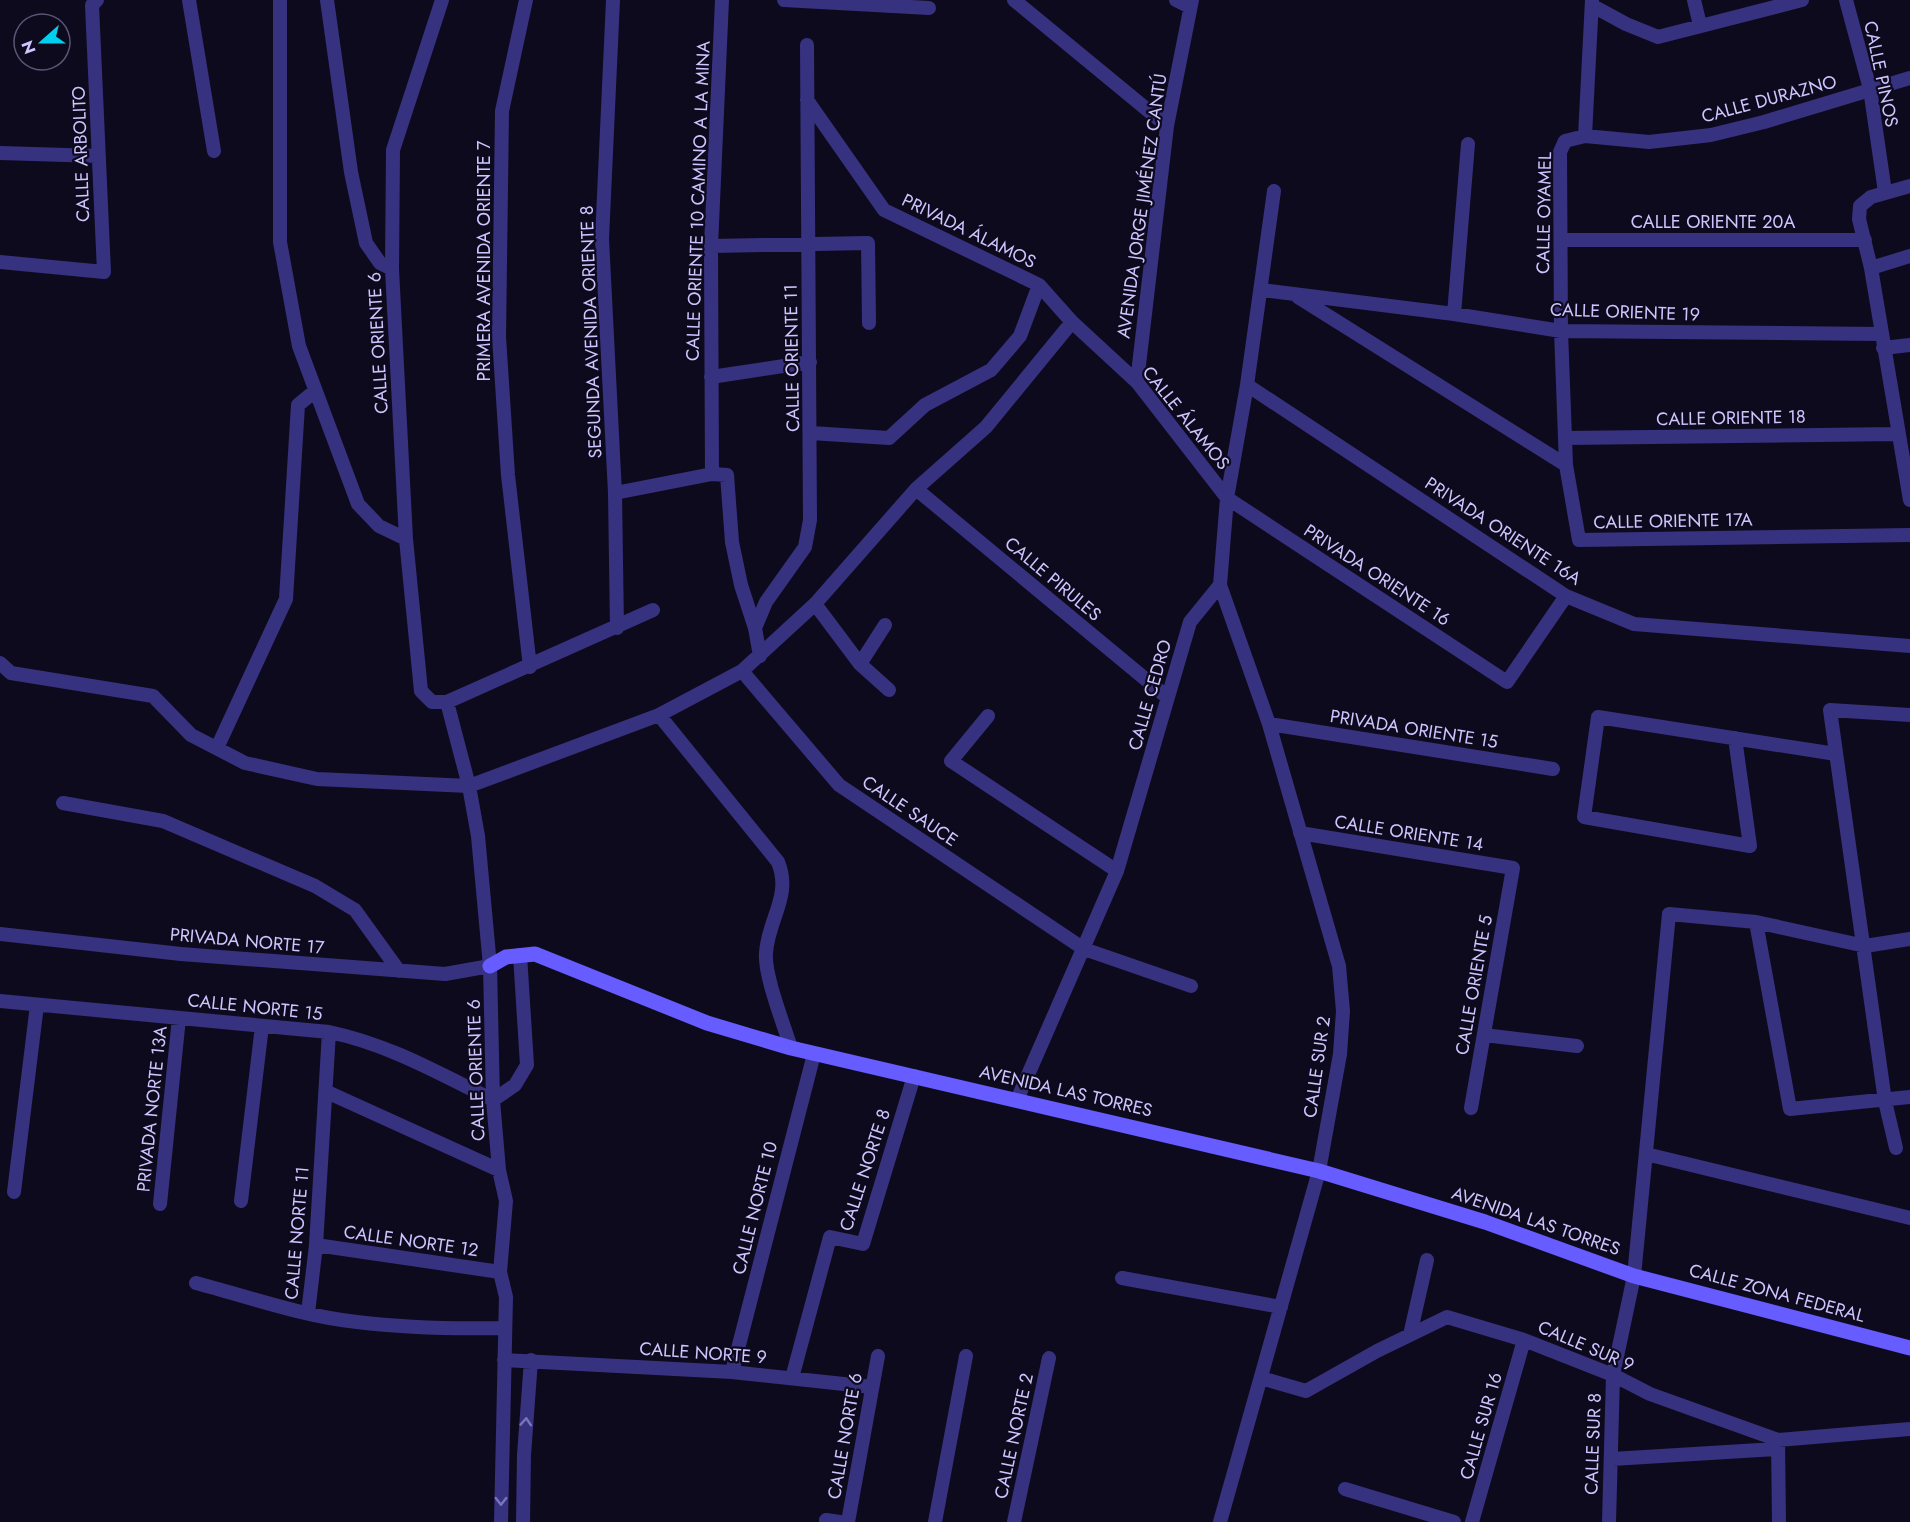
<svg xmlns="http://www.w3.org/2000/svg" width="1910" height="1522" font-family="Jost,sans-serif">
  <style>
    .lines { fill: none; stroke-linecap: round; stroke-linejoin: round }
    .street { stroke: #37327f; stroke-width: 14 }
    .secondary { stroke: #665cff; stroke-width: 15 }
    .oneway { stroke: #7b74b9 }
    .labels { text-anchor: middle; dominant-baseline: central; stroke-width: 4.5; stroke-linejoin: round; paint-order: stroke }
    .street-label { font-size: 18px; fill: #cec5ff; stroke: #0e0a1d }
  </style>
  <rect width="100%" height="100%" fill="#0e0a1d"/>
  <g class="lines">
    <path class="street" d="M189,0L214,151
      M280,0V242L299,346L358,504L379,526L406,539
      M327,0L351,172L366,243L380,263L392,269
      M442,0L393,150L392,269L406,539L421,691L432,702H447L653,610
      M526,0L502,111L499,337L508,475L530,667
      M613,0L602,239L615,493L617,628
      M784,0L929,8
      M1014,0L1167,126
      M1176,0L1190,7
      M1694,0L1700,25
      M1846,0L1870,89L1885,192
      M1593,6L1626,24L1658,37L1802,0
      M1910,78L1764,122L1711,135L1649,142L1585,136L1565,141L1560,152L1561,331L1566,465L1579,540L1910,535
      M807,100L884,210L1039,285L1072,322L1137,382L1227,498L1507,682L1566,596
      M1585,136L1592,0
      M0,153L99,156
      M1910,186L1871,197L1860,206L1859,219L1871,268L1910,500
      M1561,240H1865
      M711,246L868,243L869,323
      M0,262L104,272L92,5L97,0
      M1871,268L1910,256
      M1262,290L1454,314L1561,331L1881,334
      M1298,297L1566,465
      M1454,314L1468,144
      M1883,348L1910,345
      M711,377L810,362
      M1137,382L1167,126L1192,0
      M1247,385L1566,596L1634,624L1910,646
      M811,433L889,438L925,405L991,370L1020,336L1039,285
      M1565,438L1898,434
      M712,474L711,246L722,0
      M916,489L1167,697
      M615,493L712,474L727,475L732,542L741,585L755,628
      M815,604L860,664L889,690
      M760,656L755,628L766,602L805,547L810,520L807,45
      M0,663L11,673L153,696L191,735L245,763L317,779L469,786L659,715L742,671L815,604L916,489L986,427L1072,322
      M860,664L885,625
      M742,671L839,785L1084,949L1191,986
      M447,702L469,786L478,836L490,966L493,1100L499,1170L506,1201L500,1272L506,1297L501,1522
      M659,715L778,862C792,896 768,919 766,953C764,975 784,1025 791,1048
      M988,716L951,761L1117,871
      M1269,724L1553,769
      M1735,738L1750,846L1584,817L1598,717L1836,754
      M217,748L286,599L298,405L315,391
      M63,803L163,821L315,886L355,910L399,971
      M1300,833L1513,868L1471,1108
      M1756,922L1790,1109L1910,1097
      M0,934L181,954L445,974L490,966
      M0,1001L329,1032C388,1044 440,1074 493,1100L515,1085L527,1065L520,955
      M1484,1035L1577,1046
      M327,1092L499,1170
      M1017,1100L1117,871L1190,622L1220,585L1227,498L1247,385L1274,191
      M1896,1148L1885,1101L1830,710L1910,715
      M1646,1154L1910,1218
      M14,1192L37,1005
      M241,1201L262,1026
      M160,1204L179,1018
      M316,1245L500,1272
      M1122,1278L1281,1307
      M196,1283C249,1297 302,1316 357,1322C406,1328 455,1329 504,1328
      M308,1313L316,1245L329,1032
      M1410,1335L1427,1260
      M504,1360L732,1372L872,1387
      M732,1372L814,1054
      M792,1378L830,1237L863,1244L914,1076
      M1261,1378L1306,1391L1377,1351L1447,1317L1524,1340L1613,1375L1650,1394L1778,1440L1910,1429
      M1778,1440L1779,1522
      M1612,1459L1776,1449
      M1345,1489L1454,1522
      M826,1520L840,1522
      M523,1522L524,1455L531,1360
      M848,1522L878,1356
      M935,1522L966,1356
      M1014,1522L1049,1358
      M1220,1522L1319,1171L1340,1054L1343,1011L1339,966L1269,724L1220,585
      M1472,1522L1524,1340
      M1609,1522L1613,1375L1634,1276L1669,914L1756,922L1865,946L1910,939"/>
    <path class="secondary" d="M490,966L506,957L535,954L707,1023L791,1048L1319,1171L1485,1222L1634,1276L1910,1348"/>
  </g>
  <defs><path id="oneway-chevron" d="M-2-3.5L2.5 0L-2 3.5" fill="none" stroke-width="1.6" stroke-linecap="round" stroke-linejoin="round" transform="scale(1.5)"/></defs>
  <g class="oneway">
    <use href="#oneway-chevron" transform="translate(526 1422) rotate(-86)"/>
    <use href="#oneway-chevron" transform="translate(501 1501) rotate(90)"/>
  </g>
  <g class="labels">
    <g class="street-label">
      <text transform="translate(1881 74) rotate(78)">CALLE PINOS</text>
      <text transform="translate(1769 99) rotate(-15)">CALLE DURAZNO</text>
      <text transform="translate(81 154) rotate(-92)">CALLE ARBOLITO</text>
      <text transform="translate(698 201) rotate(-88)">CALLE ORIENTE 10 CAMINO A LA MINA</text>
      <text transform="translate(1142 206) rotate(-82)">AVENIDA JORGE JIMÉNEZ CANTÚ</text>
      <text transform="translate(1544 213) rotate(-89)">CALLE OYAMEL</text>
      <text x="1713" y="222">CALLE ORIENTE 20A</text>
      <text transform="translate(969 231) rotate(26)">PRIVADA ÁLAMOS</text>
      <text transform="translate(484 261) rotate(-90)">PRIMERA AVENIDA ORIENTE 7</text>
      <text transform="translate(1625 312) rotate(2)">CALLE ORIENTE 19</text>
      <text transform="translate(591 332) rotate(-92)">SEGUNDA AVENIDA ORIENTE 8</text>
      <text transform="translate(378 343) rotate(-93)">CALLE ORIENTE 6</text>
      <text transform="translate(792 358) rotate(-91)">CALLE ORIENTE 11</text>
      <text transform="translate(1186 418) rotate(51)">CALLE ÁLAMOS</text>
      <text transform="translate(1731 418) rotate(-1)">CALLE ORIENTE 18</text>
      <text transform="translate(1673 521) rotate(-1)">CALLE ORIENTE 17A</text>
      <text transform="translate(1503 531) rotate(33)">PRIVADA ORIENTE 16A</text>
      <text transform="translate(1377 575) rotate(33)">PRIVADA ORIENTE 16</text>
      <text transform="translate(1053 579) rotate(40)">CALLE PIRULES</text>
      <text transform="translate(1150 695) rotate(-74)">CALLE CEDRO</text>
      <text transform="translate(1414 729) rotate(9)">PRIVADA ORIENTE 15</text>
      <text transform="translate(910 811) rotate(34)">CALLE SAUCE</text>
      <text transform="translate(1409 833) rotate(9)">CALLE ORIENTE 14</text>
      <text transform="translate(247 941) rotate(5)">PRIVADA NORTE 17</text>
      <text transform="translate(1474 985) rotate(-80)">CALLE ORIENTE 5</text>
      <text transform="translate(255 1007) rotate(6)">CALLE NORTE 15</text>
      <text transform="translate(1317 1067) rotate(-82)">CALLE SUR 2</text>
      <text transform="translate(476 1070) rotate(-92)">CALLE ORIENTE 6</text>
      <text transform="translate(1066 1091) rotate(13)">AVENIDA LAS TORRES</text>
      <text transform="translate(152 1109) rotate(-84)">PRIVADA NORTE 13A</text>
      <text transform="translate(865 1170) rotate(-72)">CALLE NORTE 8</text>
      <text transform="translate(755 1208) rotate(-76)">CALLE NORTE 10</text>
      <text transform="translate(1536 1221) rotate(19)">AVENIDA LAS TORRES</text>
      <text transform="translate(297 1233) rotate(-85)">CALLE NORTE 11</text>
      <text transform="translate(411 1241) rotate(8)">CALLE NORTE 12</text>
      <text transform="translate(1777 1293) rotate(15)">CALLE ZONA FEDERAL</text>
      <text transform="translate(1586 1346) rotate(23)">CALLE SUR 9</text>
      <text transform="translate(703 1353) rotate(4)">CALLE NORTE 9</text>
      <text transform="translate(1481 1426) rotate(-74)">CALLE SUR 16</text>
      <text transform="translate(845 1436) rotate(-80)">CALLE NORTE 6</text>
      <text transform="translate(1014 1436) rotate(-78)">CALLE NORTE 2</text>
      <text transform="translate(1593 1444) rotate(-88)">CALLE SUR 8</text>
    </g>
  </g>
  <g transform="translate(42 42) rotate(249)"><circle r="28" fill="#0e0a1d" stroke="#5b5577" stroke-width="1.5"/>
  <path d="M0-4.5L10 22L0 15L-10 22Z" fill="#00d0f0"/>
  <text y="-9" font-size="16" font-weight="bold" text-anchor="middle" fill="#cec5ff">N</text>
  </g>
</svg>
